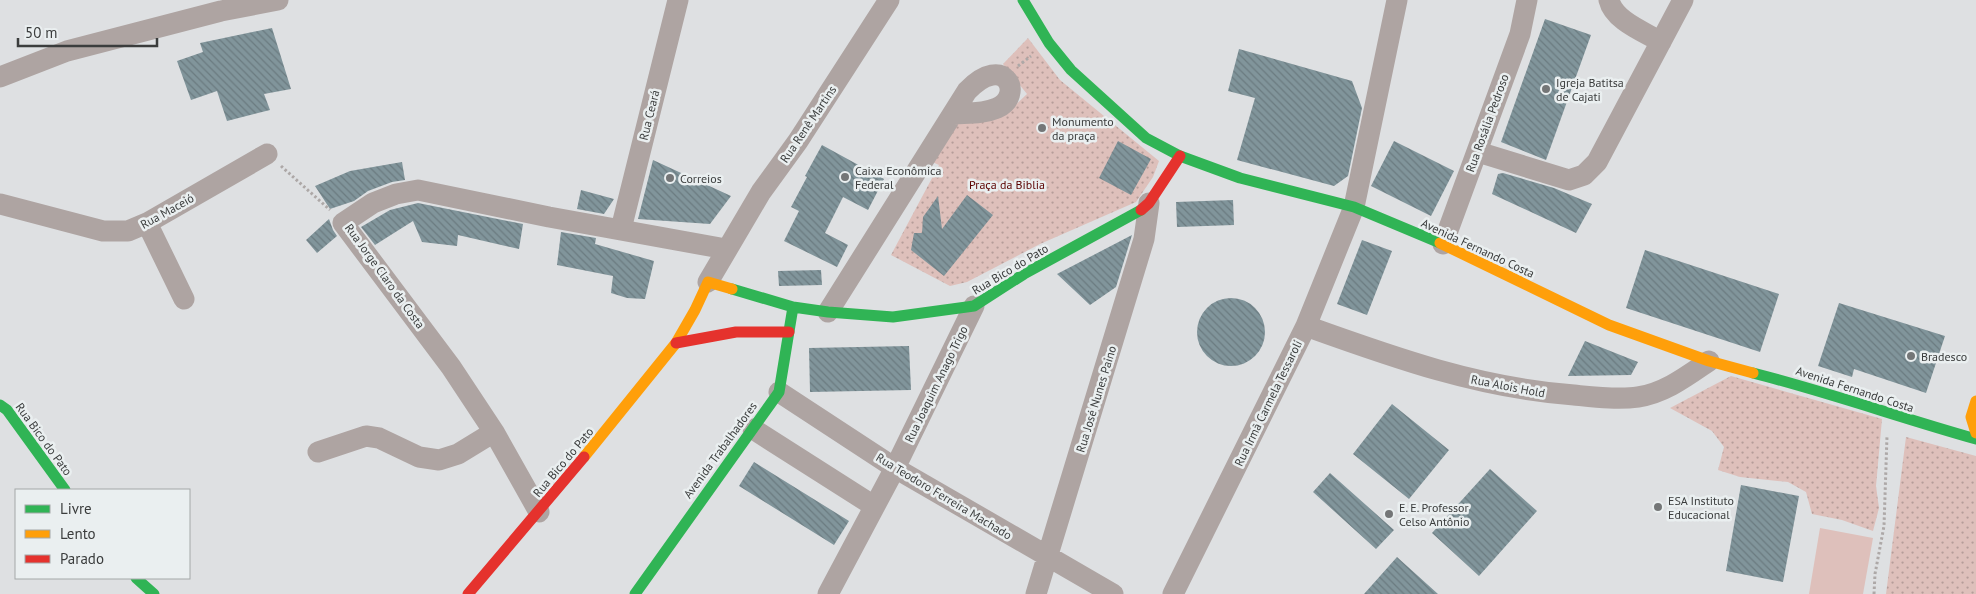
<svg xmlns="http://www.w3.org/2000/svg" width="1976" height="594" font-family="'PT Sans',sans-serif">
  <style>
    .grass { fill: url(#grass-dots) }
    .pitch { fill: #dec0bb }
    .building { fill: url(#building-back-hatch) }
    .lines { fill: none; stroke-linecap: round; stroke-linejoin: round }
    .path { stroke: #ada8a7; stroke-width: 3; stroke-dasharray: 2.5 2.5; stroke-linecap: butt }
    .street { stroke: #aea4a2; stroke-width: 21 }
    .fast { stroke: #30b455; stroke-width: 11 }
    .slow { stroke: #ff9f0a; stroke-width: 11 }
    .jam { stroke: #e5322d; stroke-width: 11 }
    .poi-dot { fill: #747677; stroke: #eaeff0; stroke-width: 2 }
    .labels { text-anchor: middle; dominant-baseline: central; stroke-width: 5; stroke-linejoin: round; paint-order: stroke }
    .poi-label { font-size: 12px; fill: #3b3d3d; stroke: #eaeff0; text-anchor: start }
    .street-label { font-size: 12px; fill: #3b3d3d; stroke: #eaeff0 }
    .park-label { font-size: 12px; fill: #5b0200; stroke: #eaeff0 }
  </style>
  <defs>
    <pattern id="grass-dots" width="8" height="8" patternUnits="userSpaceOnUse" patternTransform="scale(1.25)"><rect width="8" height="8" fill="#dec0bb"/><path d="M2 2h.1M6 6h.1" fill="none" stroke="#b59d99" stroke-width="1.8" stroke-linecap="round"/></pattern>
    <pattern id="building-back-hatch" width="6" height="6" patternUnits="userSpaceOnUse" patternTransform="scale(1.25)"><rect width="6" height="6" fill="#81959b"/><path d="M-1 5l2 2M0 0l6 6M5-1l2 2" fill="none" stroke="#6b7b80"/></pattern>
  </defs>
  <rect width="100%" height="100%" fill="#dee0e2"/>
  <path class="grass" d="M1028,38L1060,80L1159,161L1153,177L1136,202L1040,244L967,282L950,286L891,255L939,165L930,161L960,118L1007,113L1027,94L1003,64Z
    M1731,376L1882,419L1876,486L1879,508L1873,531L1842,520L1812,514L1806,492L1788,482L1740,477L1718,470L1724,447L1712,431L1670,408Z
    M1906,437L1976,456V594H1886Z"/>
  <path class="pitch" d="M1820,528L1873,538L1863,594H1809Z"/>
  <path class="building" d="M1545,19L1591,35L1546,160L1501,142Z
    M272,28L291,89L264,94L270,110L227,121L217,91L191,100L177,61L203,52L200,43Z
    M1239,49L1352,81L1362,108L1348,176L1334,186L1237,160L1255,98L1228,91Z
    M1118,141L1151,159L1131,195L1099,178Z
    M1394,141L1454,171L1431,216L1371,186Z
    M822,145L884,179L868,210L843,197L825,233L848,245L837,267L784,241L799,211L791,207L807,177L805,176Z
    M653,160L731,196L710,224L638,219Z
    M402,162L405,180L392,182L368,191L354,201L330,209L315,186L350,171Z
    M1503,173L1554,188L1592,204L1576,233L1492,194L1498,174Z
    M581,190L614,199L604,214L577,209Z
    M967,195L993,215L944,276L911,250L914,233H922L923,217L938,196L942,229Z
    M1233,200L1234,225L1177,227L1176,202Z
    M418,203L523,224L519,249L458,235L457,246L422,242L413,221L375,245L361,227L390,210Z
    M329,219L333,230L337,236L317,253L306,240Z
    M561,232L596,238L595,244L654,261L645,299L627,298L611,293L613,276L557,265Z
    M1132,235L1116,287L1090,305L1057,274Z
    M1362,240L1392,251L1367,315L1337,304Z
    M1645,250L1779,294L1760,352L1626,308Z
    M821,270L822,285L779,286L778,271Z
    M1197 332a34 34 0 1 1 68 0a34 34 0 1 1-68 0Z
    M1839,303L1945,336L1926,393L1854,369L1852,377L1818,366Z
    M1585,341L1638,362L1631,375L1568,376Z
    M909,346L911,390L810,392L809,348Z
    M1392,404L1449,450L1409,499L1353,454Z
    M754,462L849,521L834,545L739,486Z
    M1490,469L1537,511L1479,576L1432,533Z
    M1330,473L1394,530L1376,549L1313,492Z
    M1741,485L1799,496L1783,582L1726,571Z
    M1397,557L1438,594H1364Z"/>
  <g class="lines">
    <path class="path" d="M1018,66L1031,56
      M281,166L330,210
      M1874,594L1875,574L1884,526L1887,436"/>
    <path class="street" d="M1609,0C1614,21 1645,32 1661,42
      M0,77L67,51L221,11L278,0
      M1478,152L1569,180L1584,175L1597,162L1683,0
      M0,204L103,231H128L147,223L267,154
      M147,223L184,299
      M621,229L678,0
      M1443,244L1520,34L1527,0
      M708,282L761,192L798,141L889,0
      M828,312L967,91C1005,51 1025,96 997,108C983,114 969,113 954,114
      M1306,326C1395,358 1479,388 1574,395C1594,397 1618,400 1638,397C1665,393 1687,376 1709,361
      M779,392L895,468L1113,594
      M753,429L874,506
      M318,452L366,436L379,438L419,457L439,460L458,454L494,432
      M539,512L494,432L451,367L343,223L373,203L396,194L418,190L549,217L726,249
      M828,594L895,468L974,306
      M1036,594L1144,239L1149,203
      M1173,594L1306,326L1354,207L1397,0"/>
    <path class="fast" d="M1023,0L1049,43L1071,70L1146,138L1180,156L1240,178L1354,207L1440,243
      M732,289L793,307L828,312L893,317L974,306L1024,274L1141,210
      M1753,373C1828,392 1901,418 1976,439
      M0,405L7,410L65,490
      M136,578L154,594
      M635,594L779,392L793,307"/>
    <path class="slow" d="M1440,243L1609,325L1709,361L1753,373
      M1976,401L1971,417L1976,433
      M584,457L676,343L695,310L708,282L732,289"/>
    <path class="jam" d="M1141,210L1149,203L1180,156
      M676,343L736,332H789
      M468,594L584,457"/>
  </g>
  <g class="poi-dot">
    <circle cx="1546" cy="89" r="5"/>
    <circle cx="1042" cy="128" r="5"/>
    <circle cx="845" cy="177" r="5"/>
    <circle cx="670" cy="178" r="5"/>
    <circle cx="1911" cy="356" r="5"/>
    <circle cx="1658" cy="507" r="5"/>
    <circle cx="1389" cy="514" r="5"/>
  </g>
  <g class="labels">
    <g class="poi-label">
      <text x="1556" y="82">Igreja Batitsa<tspan x="1556" dy="14">de Cajati</tspan></text>
      <text x="1052" y="121">Monumento<tspan x="1052" dy="14">da praça</tspan></text>
      <text x="855" y="170">Caixa Econômica<tspan x="855" dy="14">Federal</tspan></text>
      <text x="680" y="178">Correios</text>
      <text x="1921" y="356">Bradesco</text>
      <text x="1668" y="500">ESA Instituto<tspan x="1668" dy="14">Educacional</tspan></text>
      <text x="1399" y="507">E. E. Professor<tspan x="1399" dy="14">Celso Antônio</tspan></text>
    </g>
    <g class="street-label">
      <text transform="translate(649 115) rotate(-76)">Rua Ceará</text>
      <text transform="translate(1487 123) rotate(-70)">Rua Rosália Pedroso</text>
      <text transform="translate(808 124) rotate(-56)">Rua Renê Martins</text>
      <text transform="translate(167 211) rotate(-29)">Rua Maceió</text>
      <text transform="translate(1478 248) rotate(25)">Avenida Fernando Costa</text>
      <text transform="translate(1010 269) rotate(-31)">Rua Bico do Pato</text>
      <text transform="translate(385 276) rotate(54)">Rua Jorge Claro da Costa</text>
      <text transform="translate(936 384) rotate(-64)">Rua Joaquim Anago Trigo</text>
      <text transform="translate(1508 386) rotate(11)">Rua Alois Hold</text>
      <text transform="translate(1855 389) rotate(18)">Avenida Fernando Costa</text>
      <text transform="translate(1096 399) rotate(-73)">Rua José Nunes Paino</text>
      <text transform="translate(1268 403) rotate(-64)">Rua Irmã Carmela Tessaroli</text>
      <text transform="translate(44 439) rotate(54)">Rua Bico do Pato</text>
      <text transform="translate(720 450) rotate(-54)">Avenida Trabalhadores</text>
      <text transform="translate(563 462) rotate(-50)">Rua Bico do Pato</text>
      <text transform="translate(944 496) rotate(31)">Rua Teodoro Ferreira Machado</text>
    </g>
    <g class="park-label">
      <text x="1007" y="184">Praça da Biblia</text>
    </g>
  </g>
  <rect x="15" y="489" width="175" height="90" fill="#eaeff0" stroke="#a4a8a8"/>
  <rect x="25" y="505" width="25" height="8" fill="#30b455" stroke="#a4a8a8"/>
  <text x="60" y="514" font-size="15" fill="#3b3d3d">Livre</text>
  <rect x="25" y="530" width="25" height="8" fill="#ff9f0a" stroke="#a4a8a8"/>
  <text x="60" y="539" font-size="15" fill="#3b3d3d">Lento</text>
  <rect x="25" y="555" width="25" height="8" fill="#e5322d" stroke="#a4a8a8"/>
  <text x="60" y="564" font-size="15" fill="#3b3d3d">Parado</text>
  <path d="M18 38v8h139v-8" fill="none" stroke="#3b3d3d" stroke-width="2.5"/>
  <text x="25" y="38" font-size="15" fill="#3b3d3d" stroke="#eaeff0" stroke-width="4" paint-order="stroke">50 m</text>
</svg>
